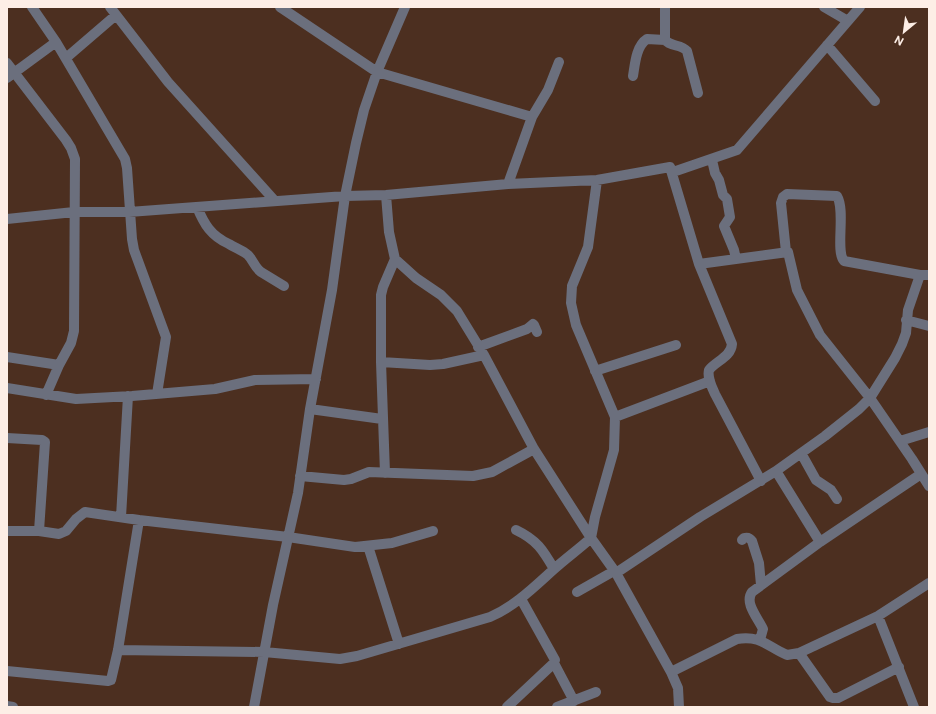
<svg xmlns="http://www.w3.org/2000/svg" width="936" height="714" font-family="'Public Sans',sans-serif">
  <style>
    .lines { fill: none; stroke-linecap: round; stroke-linejoin: round }
    .minor { stroke: #6b6f7d; stroke-width: 10 }
  </style>
  <rect width="100%" height="100%" fill="#4c2f20"/>
  <g class="lines">
    <path class="minor" d="M32,7L56,42L125,159L127,168L132,239L134,250L166,337L157,394
      M110,7L168,82L275,201
      M280,7L377,72L532,117
      M665,7V40C671,47 681,44 687,51L698,93
      M824,7L848,21
      M827,45L875,101
      M66,58L116,15
      M7,63L66,140L71,148L75,159L74,331L71,343L59,365L46,395
      M633,76C635,64 636,46 647,39L665,40
      M7,78L56,42
      M712,160L715,173L719,180L723,195L727,199L730,217L724,226L734,250L736,259
      M670,167L699,264L732,344C731,357 716,361 709,370C707,378 712,387 715,394L761,481
      M597,180L588,247L572,286L571,303L576,325L615,417L614,450L595,517L591,538L616,573L671,672L678,688L679,707
      M508,184L532,117L548,90L559,62
      M197,207C204,224 211,236 229,244C235,248 242,250 248,255C253,260 255,268 261,272L284,286
      M7,219L74,212H129L345,196L386,195L508,184L597,180L670,167L673,172L737,150L860,7
      M786,252L781,203L783,197L787,194L837,196C846,211 835,251 844,261L920,275
      M699,264L788,252L797,290L820,335L870,398L912,459L929,486
      M906,320L929,326
      M478,347L527,329L533,324L534,325L537,332
      M7,357L59,365
      M381,362L430,365L443,364L484,355
      M595,371L676,345
      M7,388L76,399L132,396L215,389L255,380L316,379
      M310,409L382,419
      M615,417L710,381
      M7,438L42,440L45,442L39,531
      M900,441L929,432
      M801,453L816,480L831,490L837,499
      M776,471L820,542
      M385,473L381,362V295L383,287L395,259
      M300,476L344,480L351,479L369,472L473,476L492,472L534,449
      M121,517L128,396
      M516,530C537,540 543,550 554,569
      M7,531H39L59,534L66,531L76,519L85,512L139,520L288,537L355,547L392,543L433,531
      M742,540L744,538C748,537 750,538 752,541L759,563L761,585
      M368,546L399,644
      M616,573L700,517L776,471L825,436L859,409L870,398L895,358L902,344L906,333L908,310L920,275H929
      M577,592L614,571
      M878,616L914,707
      M760,640L763,629C758,618 744,603 752,592L820,542L921,474
      M118,650L264,652L340,659L357,656L490,617C515,606 533,588 553,570C565,559 579,549 591,538L534,449L484,355L457,311L441,295L416,278L395,259L389,232L386,195
      M799,653L830,697L833,698H838L899,667
      M554,663L574,701
      M7,671L108,681L111,680L118,650L139,520
      M671,672L737,639C761,635 768,647 787,655L799,653L878,616L929,583
      M7,706L13,707
      M254,707L273,605L298,493L310,409L332,290L345,196L356,143L364,110L377,72L405,7
      M507,707L554,663L555,660L521,599
      M557,707L596,692"/>
  </g>
  <rect width="936" height="714" fill="none" stroke="#fdeee6" stroke-width="16"/>
  <g transform="translate(904 32) rotate(209)" stroke="#4c2f20" stroke-width="3" paint-order="stroke">
  <path d="M0-3L7 15L0 10L-7 15Z" fill="#fdeee6"/>
  <text y="-6" font-size="11" font-weight="bold" text-anchor="middle" fill="#fdeee6">N</text>
  </g>
</svg>
